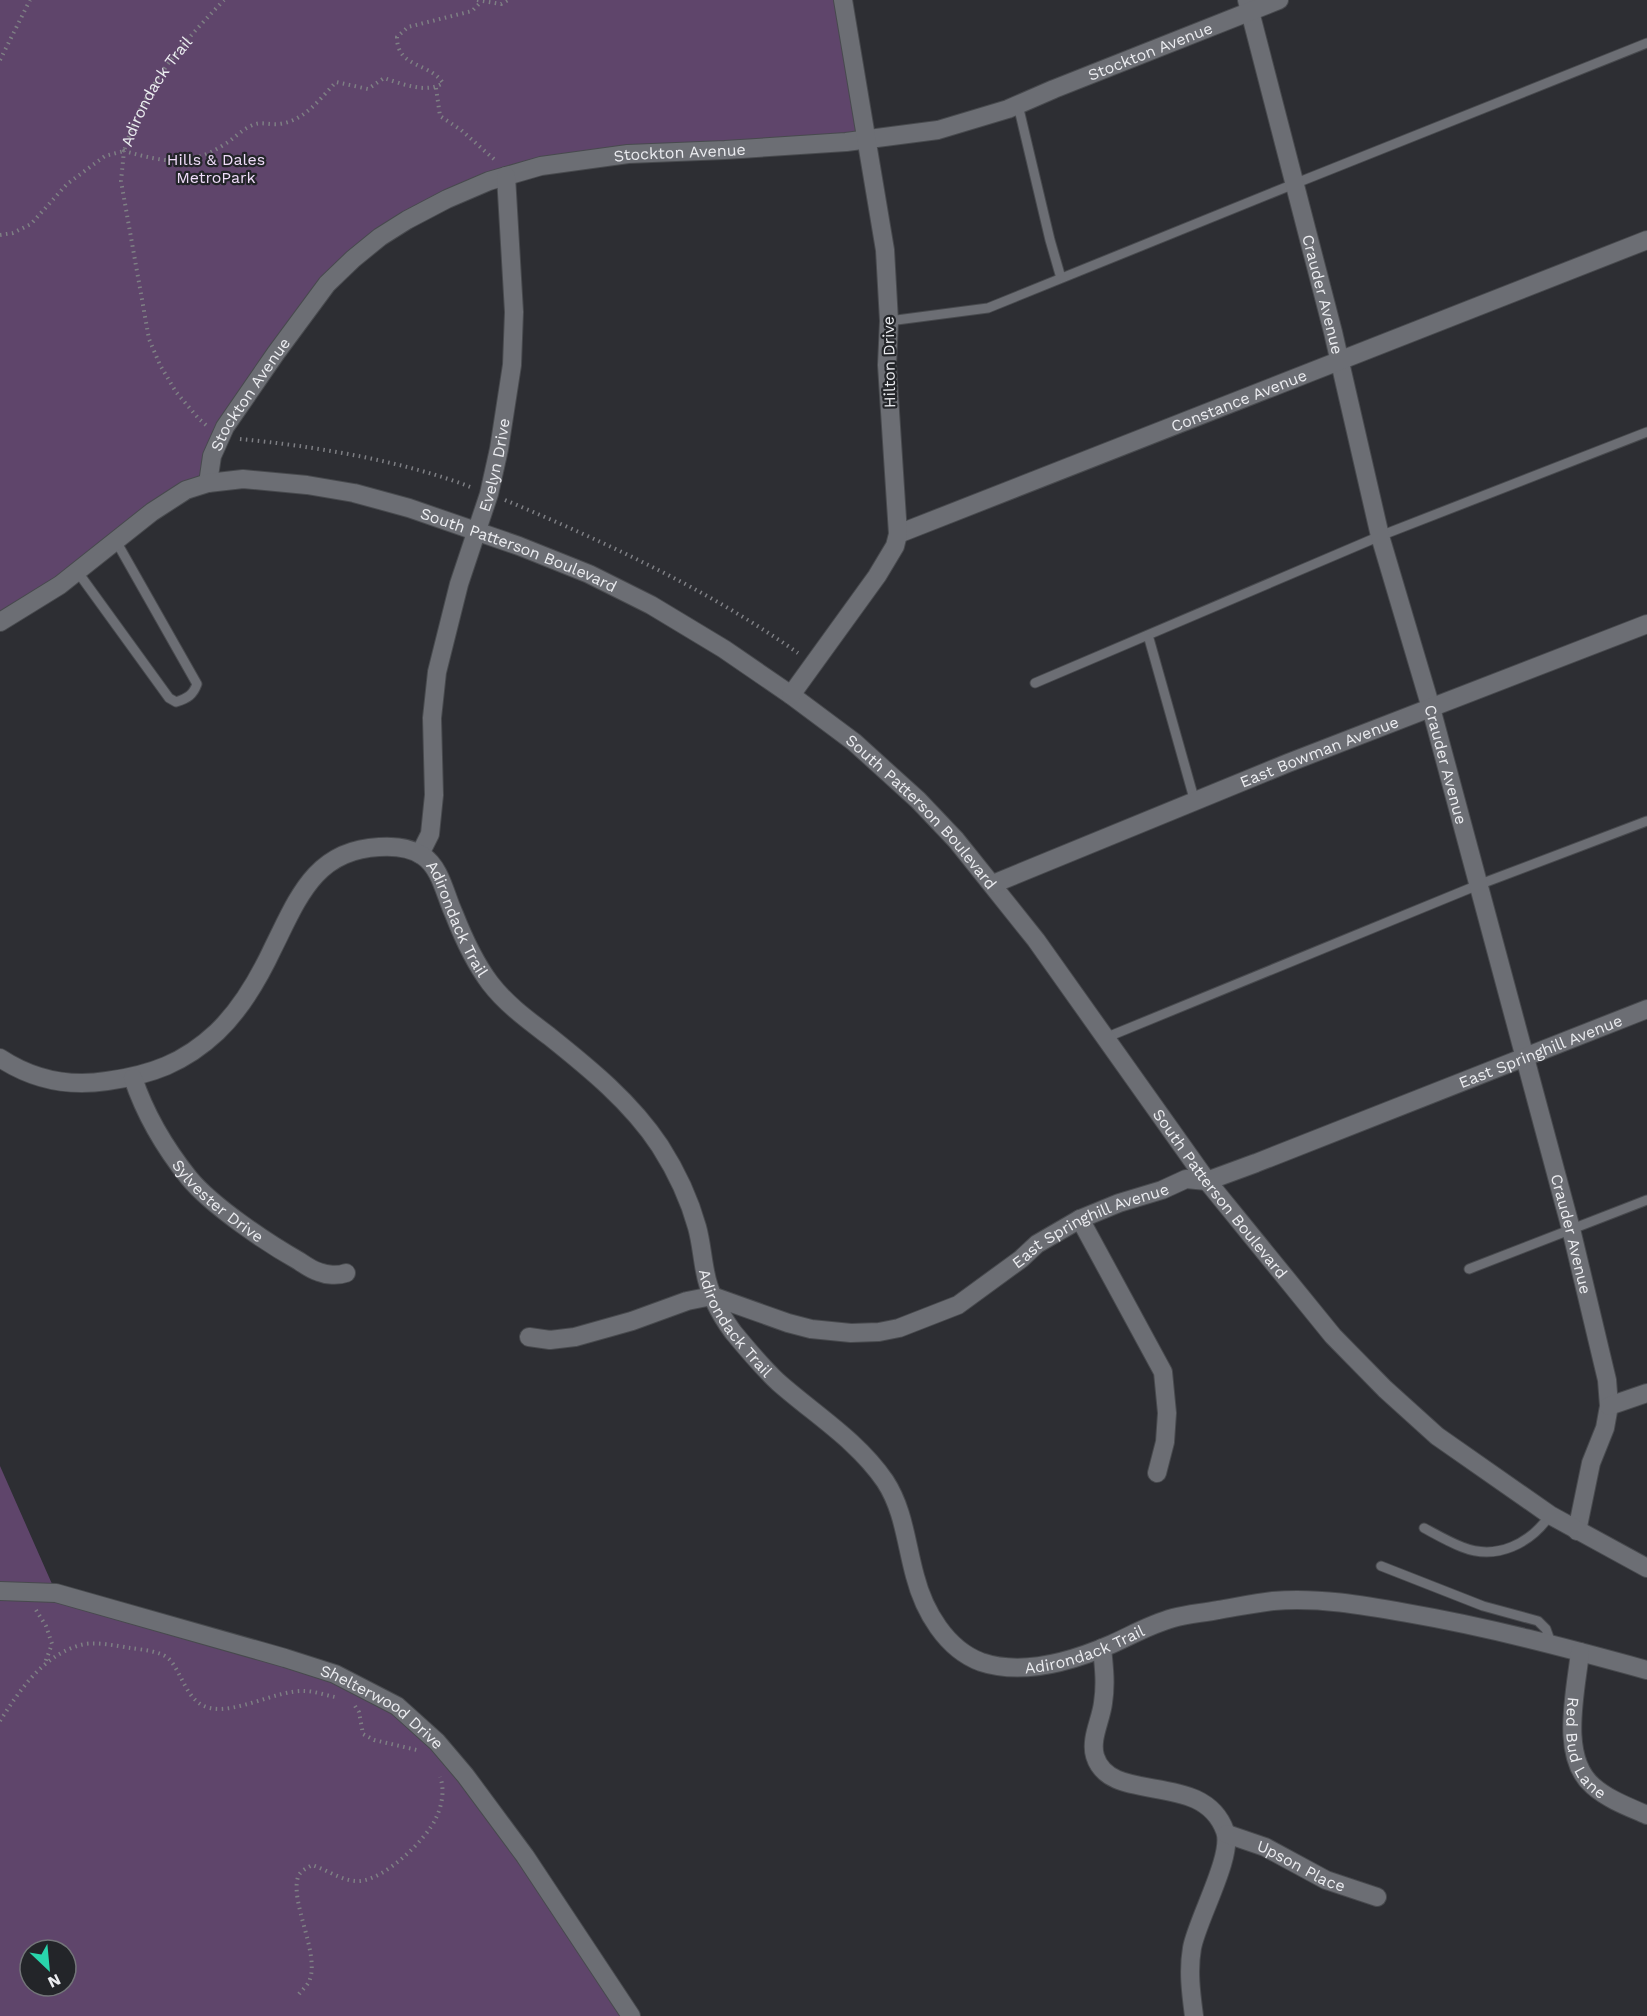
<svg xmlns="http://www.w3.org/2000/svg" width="1647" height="2016" font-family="'Work Sans',sans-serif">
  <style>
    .green { fill: #5f456b; fill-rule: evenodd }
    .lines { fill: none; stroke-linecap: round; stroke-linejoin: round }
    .lane-casing { stroke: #484a4e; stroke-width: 11 }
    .street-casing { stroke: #484a4e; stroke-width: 20 }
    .path { stroke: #7e7f84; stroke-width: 4; stroke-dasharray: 1.5 4.5; stroke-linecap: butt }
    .lane { stroke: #6c6e74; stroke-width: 9 }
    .street { stroke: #6c6e74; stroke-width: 18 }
    .labels { text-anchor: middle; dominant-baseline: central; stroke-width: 4.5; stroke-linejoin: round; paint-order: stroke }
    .street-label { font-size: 16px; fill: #ebecf0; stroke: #232529 }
    .park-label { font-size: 16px; fill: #efdcf9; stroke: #232529 }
  </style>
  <rect width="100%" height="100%" fill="#2d2e33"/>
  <path class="green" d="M0,0H843L865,139L725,150L506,176L353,259L225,427L208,483L0,622Z
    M0,1466L56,1593L335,1674L437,1742L631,2016H0ZM30,1950H66V1986H30Z"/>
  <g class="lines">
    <defs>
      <path id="lane" d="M1018,105L1050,240L1061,278
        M889,321L988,308L1294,184L1647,43
        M77,571L169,698L176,702C188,698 193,695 197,684L116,541
        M1148,635L1195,802
        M1035,683L1380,536L1647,432
        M1105,1038L1478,885L1647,821
        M1469,1269L1647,1200
        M1424,1528C1437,1535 1449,1542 1462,1547C1497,1561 1531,1543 1550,1515
        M1381,1566L1483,1606L1538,1621L1546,1629L1551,1643"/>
      <g id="street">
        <path id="s2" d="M1247,0L1333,332L1380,536L1431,708L1571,1229L1607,1380L1609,1406L1605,1428L1591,1463L1577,1531"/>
        <path id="s3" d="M208,483L212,456L225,427L276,353L327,284L353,259L380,237L407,220L447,199L489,181L541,166L628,154L725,150L846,142L938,130L1008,109L1054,89L1279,0"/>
        <path id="s4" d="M898,534L1647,240"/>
        <path id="s5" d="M0,622L60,585L152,512L186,490L208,483L243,479L307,485L354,493L409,508L519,546L589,574L651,605L724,649L791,695L854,742L918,800L956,840L1036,940L1207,1181L1333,1336L1385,1389L1437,1436L1550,1515L1647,1568"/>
        <path d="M791,695L877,576L895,546L898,534L887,365L889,321L885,250L843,0"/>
        <path id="s6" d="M420,854L430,834L434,795L432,718L437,672L459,584L489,494L499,449L512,365L514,312L506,176"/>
        <path id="s7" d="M993,884L1288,763L1647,624"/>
        <path id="s8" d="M0,1058C32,1079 69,1087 107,1081C151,1075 184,1063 217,1032C241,1009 259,978 273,948C298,898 315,850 379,847C394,846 410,847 423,856C441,868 445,895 454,914C463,937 475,963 490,983C506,1004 528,1020 549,1036C589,1068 631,1102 660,1146C676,1171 689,1198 697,1227C701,1241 702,1256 705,1271C709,1294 719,1313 733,1332C747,1349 762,1367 778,1382C814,1414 857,1440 885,1481C904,1510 906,1544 915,1576C924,1611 946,1649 981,1662C1022,1676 1073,1661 1112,1644C1132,1635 1151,1624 1173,1618C1188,1614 1203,1613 1218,1610C1236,1607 1255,1603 1273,1601C1317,1597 1363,1605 1407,1613C1488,1627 1567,1648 1647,1670"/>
        <path id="s9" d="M133,1078C145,1114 165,1148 189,1178C212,1206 267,1243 299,1261C305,1265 312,1270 319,1272C326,1275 338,1276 346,1273"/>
        <path d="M1080,1219L1163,1372L1167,1413L1165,1442L1157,1473"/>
        <path id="s10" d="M529,1337L550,1340L575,1337L632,1321L687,1301L712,1296L788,1323L811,1329L851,1333L879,1332L899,1328L958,1305L1021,1259L1037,1244L1080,1219L1119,1203L1162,1190L1186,1179L1207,1181L1256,1163L1647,1009"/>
        <path d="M1609,1406L1647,1393"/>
        <path id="s11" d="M0,1591L56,1593L285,1658L335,1674L397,1706L437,1742L465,1775L525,1856L631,2016"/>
        <path d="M1102,1648C1104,1667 1106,1684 1103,1703C1101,1720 1090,1739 1095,1756C1110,1806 1203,1769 1225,1831C1234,1855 1197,1920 1192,1948C1188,1971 1191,1993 1194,2016"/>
        <path id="s12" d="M1580,1652C1576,1691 1559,1757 1593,1786C1609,1800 1629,1807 1647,1815"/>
        <path id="s13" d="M1227,1834L1265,1847L1326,1880L1377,1897"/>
      </g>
    </defs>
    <use href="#lane" class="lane-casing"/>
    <use href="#street" class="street-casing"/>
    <g class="path">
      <path d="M477,0L501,4L508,0"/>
      <path d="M0,60L30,0"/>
      <path d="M436,88L440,116L461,130L495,160"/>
      <path id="s1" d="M0,235L13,233L31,224L67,184L105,156L124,151C144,86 178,48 224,0"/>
      <path d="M206,425L199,419L176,392L160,365L149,339L121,181L124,151C165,162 188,168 225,144C235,138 244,127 256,124C262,122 271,125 279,124C304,121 319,100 336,82L368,89L384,78C402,84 427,94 443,83C429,62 397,68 397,37L408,27L472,11L481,2"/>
      <path d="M240,439C313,446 405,461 473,488"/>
      <path d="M505,500C607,543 707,589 798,653"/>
      <path d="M36,1610L46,1626L52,1644L45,1663"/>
      <path d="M355,1706L359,1712L363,1734L374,1740L417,1750"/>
      <path d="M0,1721C20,1690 41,1658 77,1646C93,1640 115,1646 131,1648C143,1650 162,1651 170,1660C183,1675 187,1703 210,1708C236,1714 277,1690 304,1691C314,1691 325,1695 335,1697"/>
      <path d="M299,1994C303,1989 309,1984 310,1979C319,1952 290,1902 298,1877C300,1871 307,1868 312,1865C328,1870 343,1882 360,1881C385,1879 426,1840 436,1818C442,1806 445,1789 440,1777"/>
    </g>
    <use href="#lane" class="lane"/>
    <use href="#street" class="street"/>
  </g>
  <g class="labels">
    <g class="street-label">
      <text stroke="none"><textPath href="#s3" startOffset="1108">Stockton Avenue</textPath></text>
      <text stroke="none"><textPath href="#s1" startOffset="222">Adirondack Trail</textPath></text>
      <text stroke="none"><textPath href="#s3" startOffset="622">Stockton Avenue</textPath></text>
      <text stroke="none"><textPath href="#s2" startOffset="304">Crauder Avenue</textPath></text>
      <text transform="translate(889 362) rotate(-91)">Hilton Drive</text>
      <text stroke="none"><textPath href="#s3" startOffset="100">Stockton Avenue</textPath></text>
      <text stroke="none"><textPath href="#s4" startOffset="366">Constance Avenue</textPath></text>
      <text stroke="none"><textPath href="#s6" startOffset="400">Evelyn Drive</textPath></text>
      <text stroke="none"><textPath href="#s5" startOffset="573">South Patterson Boulevard</textPath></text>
      <text stroke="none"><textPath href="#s7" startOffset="352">East Bowman Avenue</textPath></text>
      <text stroke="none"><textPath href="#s2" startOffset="790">Crauder Avenue</textPath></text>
      <text stroke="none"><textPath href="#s5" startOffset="1059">South Patterson Boulevard</textPath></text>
      <text stroke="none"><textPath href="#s8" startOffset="610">Adirondack Trail</textPath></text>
      <text stroke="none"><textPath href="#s10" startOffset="1088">East Springhill Avenue</textPath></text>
      <text stroke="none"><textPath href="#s5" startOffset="1545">South Patterson Boulevard</textPath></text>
      <text stroke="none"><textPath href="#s9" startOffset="152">Sylvester Drive</textPath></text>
      <text stroke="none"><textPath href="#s10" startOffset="602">East Springhill Avenue</textPath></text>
      <text stroke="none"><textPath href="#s2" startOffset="1276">Crauder Avenue</textPath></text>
      <text stroke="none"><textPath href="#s8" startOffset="1114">Adirondack Trail</textPath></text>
      <text stroke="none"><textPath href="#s8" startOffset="1654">Adirondack Trail</textPath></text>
      <text stroke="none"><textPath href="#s11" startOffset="404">Shelterwood Drive</textPath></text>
      <text stroke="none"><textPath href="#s12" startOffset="100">Red Bud Lane</textPath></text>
      <text stroke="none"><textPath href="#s13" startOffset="81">Upson Place</textPath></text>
    </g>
    <g class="park-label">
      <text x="216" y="159">Hills &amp; Dales<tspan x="216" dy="18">MetroPark</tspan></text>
    </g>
  </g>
  <g transform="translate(48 1968) rotate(154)"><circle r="28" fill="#232529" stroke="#737579" stroke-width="1.5"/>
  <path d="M0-4.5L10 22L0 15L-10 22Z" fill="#29d5ac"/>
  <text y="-9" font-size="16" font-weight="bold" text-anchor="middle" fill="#ebecf0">N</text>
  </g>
</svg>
